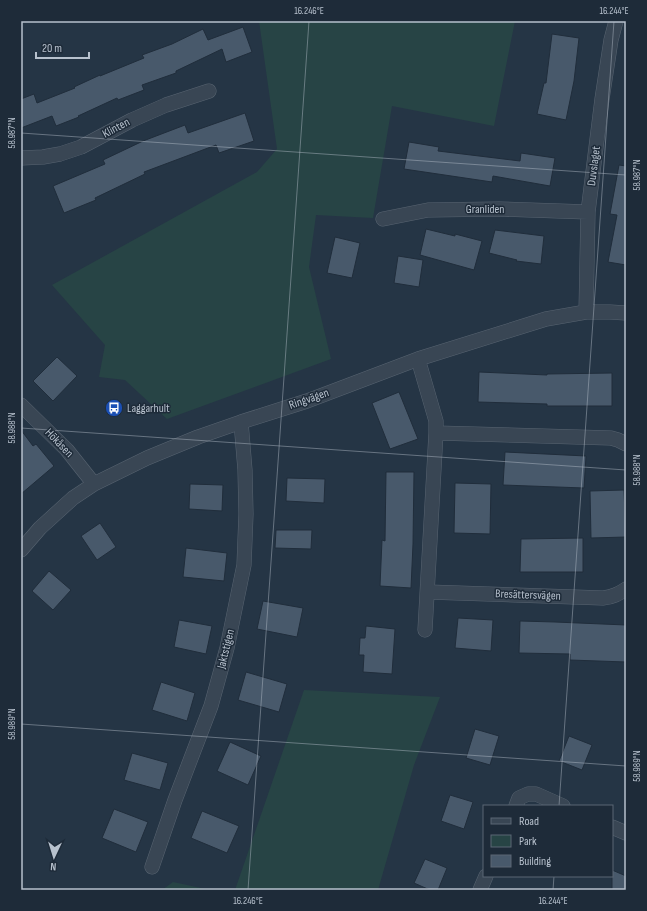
<svg xmlns="http://www.w3.org/2000/svg" width="647" height="911" font-family="'Sofia Sans Condensed',sans-serif">
  <style>
    .green { fill: #274445 }
    .building { fill: #48596b; stroke: #202d3b }
    .lines { fill: none; stroke-linecap: round; stroke-linejoin: round }
    .street-casing { stroke: #586471; stroke-width: 15 }
    .street { stroke: #394654; stroke-width: 14 }
    .ticks { fill: none; stroke: #b7c1cd; stroke-width: 1; stroke-opacity: 0.45 }
    .labels { text-anchor: middle; dominant-baseline: central; stroke-width: 3; stroke-linejoin: round; paint-order: stroke }
    .street-label { font-size: 12px; fill: #b7c1cd; stroke: #1e2b39 }
    .poi-label { font-size: 12px; fill: #b7c1cd; stroke: #1e2b39; text-anchor: start }
    .neatline { fill: none; stroke: #b7c1cd; stroke-width: 1.5 }
    .ticks-label { font-size: 10px; text-anchor: middle; fill: #b7c1cd }
  </style>
  <rect width="100%" height="100%" fill="#253545"/>
  <path class="green" d="M259,21H515L494,126L392,106L373,218L316,215L309,267L331,359L167,419L125,380L99,377L105,345L52,285L257,172L277,149Z
    M304,690L440,697L414,765L378,890H235Z
    M173,882L210,890H162Z"/>
  <path class="building" d="M243,27L252,52L226,62L222,49L176,71V73L142,85L144,90L118,100L117,98L78,116L79,117L56,126L52,116L21,128V99L34,94L37,103L75,88L74,87L100,75V76L144,58L142,55L172,44L203,29L208,40Z
    M552,34L579,38L574,81L566,120L537,114L544,83H546Z
    M245,113L254,141L219,153L216,145L144,172L145,174L95,198L96,200L64,213L53,186L105,164L103,160L143,141L185,125L188,133Z
    M409,142L439,147L438,151L520,161L521,153L555,158L550,186L493,176L492,182L404,169Z
    M619,165L626,166V265L608,262L617,215L610,214Z
    M426,229L455,236V234L482,241L474,270L420,255Z
    M495,230L544,236L541,264L516,261L517,260L489,253Z
    M335,237L360,243L352,278L327,273Z
    M398,256L423,260L419,287L394,283Z
    M57,357L77,376L53,401L33,381Z
    M479,372L547,375V374L612,373V406H547V404L478,402Z
    M399,392L418,439L390,449L372,403Z
    M21,430L33,446L36,444L54,466L21,494Z
    M505,452L586,456L584,488L503,485Z
    M386,472H414L413,544L411,588L380,586L382,540L385,541Z
    M287,478L325,479L324,503L286,501Z
    M455,483L491,484L490,534L454,533Z
    M190,484L223,485L222,511L189,509Z
    M624,490L626,537L591,538L590,491Z
    M100,523L116,547L97,560L81,536Z
    M276,530H312L311,549L275,548Z
    M583,538V572H520L521,539Z
    M186,548L227,553L224,581L183,577Z
    M49,571L71,590L53,610L32,591Z
    M263,601L303,608L297,637L257,629Z
    M458,618L493,620L491,651L455,648Z
    M179,620L212,626L206,654L174,647Z
    M520,621L555,622L626,625V662L570,660V654L519,653Z
    M366,626L395,629L392,674L363,672L364,655H359L360,638H365Z
    M246,672L287,684L279,712L238,700Z
    M161,682L195,693L187,721L152,710Z
    M475,729L499,736L490,765L466,758Z
    M569,736L592,745L582,770L559,761Z
    M230,742L261,756L248,785L217,771Z
    M132,753L168,763L160,790L124,780Z
    M450,795L473,802L464,829L441,821Z
    M114,809L148,822L136,852L102,838Z
    M202,811L239,826L227,853L191,838Z
    M425,859L447,868L438,890H430L414,883Z
    M612,870L626,876V890H612Z"/>
  <g class="lines">
    <defs>
      <path id="street" d="M21,158L43,157L60,154L81,147L132,120L166,105L209,91
        M383,219L428,210L499,209L588,212
        M586,312L588,212L602,99L611,40L616,21
        M418,359L436,421V433L425,630
        M21,405L67,450L94,484
        M436,433L611,438L618,440L626,444
        M21,550L40,528L73,498L94,484L147,458L198,437L241,422L307,401L418,359L546,319L586,312H610L626,313
        M428,592L603,598C613,597 618,594 626,589
        M516,806L519,798L528,794H536L563,806
        M612,827L626,833
        M152,867L175,800L211,706L227,648L237,599L244,565L246,514L245,470L241,422
        M480,890L486,876"/>
    </defs>
    <use href="#street" class="street-casing"/>
    <use href="#street" class="street"/>
  </g>
  <path class="ticks" d="M21,133L626,175M21,428L626,470M21,724L626,766M559,806L614,21M248,890L309,21M553,890L554,876"/>
  <defs>
    <symbol id="bus-disc" viewBox="-11 -11 22 22"><circle r="9.5" fill="#1a4fb4" stroke="#1e2b39"/><path d="M-5-6H5V4H4V6H2V4H-2V6H-4V4H-5ZM-3.5-4V0h7V-4ZM-3.5 1.2v1.5H-2V1.2ZM2 1.2v1.5H3.5V1.2Z" fill="#fff"/></symbol>
  </defs>
  <g fill-rule="evenodd">
    <use href="#bus-disc" x="104" y="398" width="20" height="20"/>
  </g>
  <g class="labels">
    <g class="street-label">
      <text transform="translate(116 128) rotate(-28)">Klinten</text>
      <text transform="translate(594 166) rotate(-83)">Duvslaget</text>
      <text x="485" y="209">Granliden</text>
      <text transform="translate(309 399) rotate(-19)">Ringvägen</text>
      <text transform="translate(59 443) rotate(46)">Hökåsen</text>
      <text transform="translate(528 595) rotate(2)">Bresättersvägen</text>
      <text transform="translate(226 649) rotate(-76)">Jaktstigen</text>
    </g>
    <g class="poi-label">
      <text x="127" y="408">Laggarhult</text>
    </g>
  </g>
  <rect width="647" height="911" fill="none" stroke="#1e2b39" stroke-width="44"/>
  <rect x="483" y="805" width="130" height="72" fill="#1e2b39" stroke="#5b6774"/>
  <rect x="491" y="818" width="20" height="6" fill="#394654" stroke="#5b6774"/>
  <text x="519" y="825" font-size="12" fill="#b7c1cd">Road</text>
  <rect x="491" y="835" width="20" height="12" fill="#274445" stroke="#5b6774"/>
  <text x="519" y="845" font-size="12" fill="#b7c1cd">Park</text>
  <rect x="491" y="855" width="20" height="12" fill="#48596b" stroke="#5b6774"/>
  <text x="519" y="865" font-size="12" fill="#b7c1cd">Building</text>
  <g transform="translate(54 857) rotate(184)" stroke="#1e2b39" stroke-width="3" paint-order="stroke">
  <path d="M0-3L7 15L0 10L-7 15Z" fill="#b7c1cd"/>
  <text y="-6" font-size="11" font-weight="bold" text-anchor="middle" fill="#b7c1cd">N</text>
  </g>
  <path d="M36 52v6h53v-6" fill="none" stroke="#b7c1cd" stroke-width="2"/>
  <text x="42" y="52" font-size="12" fill="#b7c1cd" stroke="#1e2b39" stroke-width="3" paint-order="stroke">20 m</text>
  <rect x="22" y="22" width="603" height="867" class="neatline"/>
  <g class="ticks-label">
    <text x="309" y="14">16.246°E</text>
    <text x="614" y="14">16.244°E</text>
    <text transform="translate(11 133) rotate(-90)" y="4">58.987°N</text>
    <text transform="translate(636 175) rotate(-90)" y="4">58.987°N</text>
    <text transform="translate(11 428) rotate(-90)" y="4">58.988°N</text>
    <text transform="translate(636 470) rotate(-90)" y="4">58.988°N</text>
    <text transform="translate(11 724) rotate(-90)" y="4">58.989°N</text>
    <text transform="translate(636 766) rotate(-90)" y="4">58.989°N</text>
    <text x="248" y="904">16.246°E</text>
    <text x="553" y="904">16.244°E</text>
  </g>
</svg>
